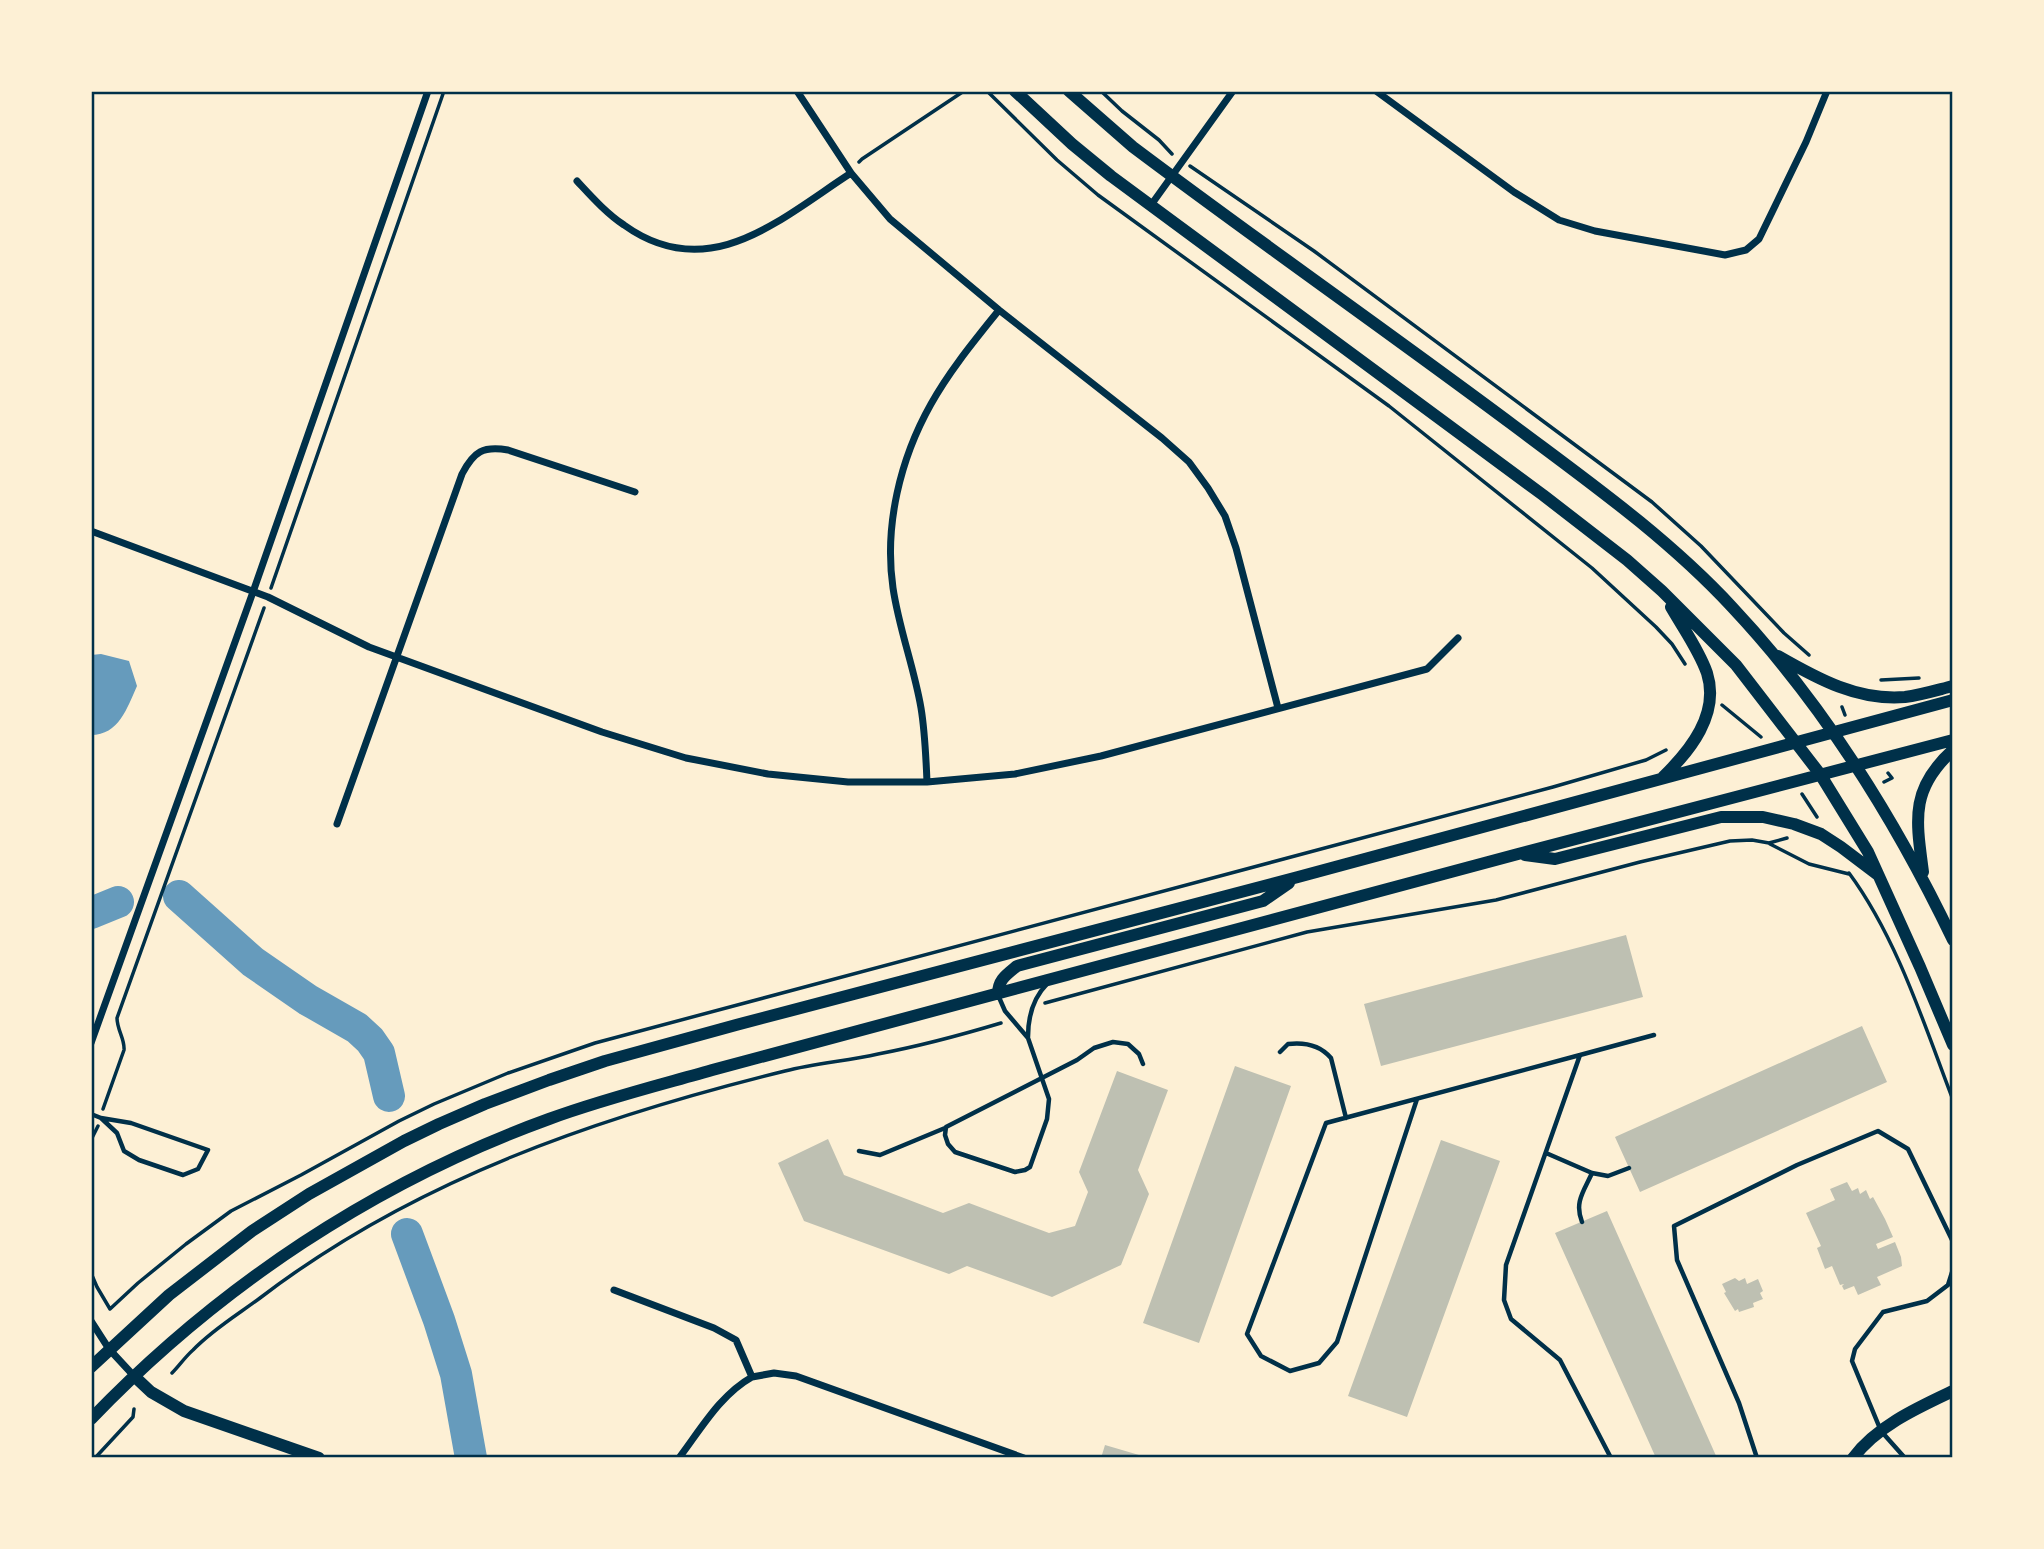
<svg xmlns="http://www.w3.org/2000/svg" width="2044" height="1549" font-family="Lato,sans-serif">
  <style>
    .water { fill: #669bbc }
    .lines { fill: none; stroke-linecap: round; stroke-linejoin: round }
    .river { stroke: #669bbc; stroke-width: 32 }
    .building { fill: #bec0b2 }
    .path { stroke: #003049; stroke-width: 3.5 }
    .service { stroke: #003049; stroke-width: 4.5 }
    .minor { stroke: #003049; stroke-width: 7 }
    .tertiary { stroke: #003049; stroke-width: 12 }
    .secondary { stroke: #003049; stroke-width: 12 }
    .neatline { fill: none; stroke: #003049; stroke-width: 2.5 }
  </style>
  <rect width="100%" height="100%" fill="#fdf0d5"/>
  <path class="water" d="M101,654L129,661L137,686C127,708 119,735 91,735V655Z"/>
  <g class="lines">
    <path class="river" d="M179,896L253,962L308,1000L357,1028L370,1040L379,1053L389,1096
      M91,913L118,902
      M407,1234L439,1320L456,1374L471,1458"/>
  </g>
  <path class="building" d="M1626,935L1643,997L1381,1066L1364,1004Z
    M1862,1026L1887,1082L1640,1192L1615,1137Z
    M1235,1066L1291,1086L1199,1343L1143,1323Z
    M1117,1071L1168,1090L1138,1170L1149,1194L1121,1265L1052,1297L967,1266L949,1274L804,1221L778,1163L828,1139L844,1175L943,1213L969,1203L1049,1233L1075,1226L1088,1192L1079,1172Z
    M1441,1140L1500,1161L1407,1417L1348,1396Z
    M1847,1182L1852,1191L1858,1188L1860,1194L1866,1190L1870,1199L1873,1197L1885,1219L1893,1237L1876,1244L1878,1249L1895,1242L1901,1257L1902,1266L1877,1277L1881,1285L1858,1295L1854,1286L1844,1290L1842,1286L1844,1284L1840,1285L1832,1266L1825,1269L1817,1248L1821,1246L1806,1213L1835,1200L1830,1189Z
    M1607,1211L1717,1458H1656L1555,1233Z
    M1735,1278L1739,1281L1745,1278L1747,1284L1758,1279L1763,1291L1760,1293L1763,1299L1753,1303L1754,1307L1739,1312L1738,1309L1735,1311L1724,1293L1726,1292L1722,1284Z
    M1105,1445L1139,1455L1138,1458H1101Z"/>
  <g class="lines">
    <path class="path" d="M987,91L1057,160L1098,195L1389,406L1592,568L1656,627L1672,644L1685,664
      M1101,91L1122,111L1159,140L1172,154
      M859,162L862,159L964,91
      M1190,166L1314,251L1652,502L1701,546L1784,633L1809,655
      M271,588L444,91
      M1881,680L1919,678
      M1722,705L1761,737
      M1842,707L1845,715
      M1884,782L1892,778L1888,773
      M1802,794L1817,817
      M1770,844L1809,864L1849,874
      M1849,873C1897,938 1924,1024 1953,1100
      M1045,1003L1307,932L1496,900L1640,862L1730,841L1752,840L1769,843L1787,838
      M103,1109L124,1050C125,1039 117,1030 117,1018L264,608
      M91,1140L98,1126
      M91,1273L97,1287L110,1309L138,1283L186,1244L231,1211L301,1175L399,1121L434,1104L508,1073L595,1043L1553,787L1646,760L1666,750
      M172,1373C179,1366 185,1357 193,1350C212,1330 237,1315 260,1298C414,1180 598,1117 785,1071C816,1063 847,1061 878,1054C920,1046 961,1035 1001,1023
      M95,1458L133,1417L134,1409"/>
    <path class="service" d="M998,995L1005,1011L1028,1038L1049,1099L1047,1119L1030,1167L1025,1170L1015,1172L955,1152L948,1144L945,1135L946,1127L1077,1060L1094,1048L1113,1042L1128,1044L1139,1054L1143,1064
      M1028,1037C1028,1017 1033,998 1047,984
      M1280,1052L1288,1044C1305,1042 1320,1045 1331,1058L1346,1118
      M1580,1055L1654,1035
      M1417,1099L1337,1342L1319,1363L1290,1371L1261,1356L1247,1334L1326,1123L1580,1055L1506,1265L1504,1300L1511,1319L1560,1360L1611,1458
      M91,1114L101,1118L117,1133L124,1151L139,1160L183,1175L198,1169L208,1150L131,1123L101,1118
      M859,1151L880,1155L945,1128
      M1546,1153L1592,1173L1608,1176L1629,1168
      M1582,1222C1574,1202 1584,1191 1592,1173
      M1757,1458L1739,1403L1677,1260L1674,1226L1797,1165L1878,1131L1908,1149L1953,1242
      M1905,1458L1881,1431L1852,1361L1855,1349L1883,1312L1927,1301L1948,1285L1953,1269"/>
    <path class="minor" d="M797,91L851,173L890,219L999,310L1162,438L1189,462L1208,488L1225,516L1236,548L1278,708
      M1376,91L1514,192L1559,220L1595,231L1725,255L1746,250L1759,239L1806,142L1827,91
      M577,181C591,196 606,213 624,225C709,286 780,219 851,173
      M1151,205L1233,91
      M91,531L268,597L369,647L602,732L686,758L768,774L848,782H927L1015,774L1101,756L1427,669L1458,638
      M927,782C926,757 925,732 921,708C914,667 899,629 893,588C884,526 900,459 931,404C950,370 975,340 999,310
      M337,824L462,474C474,451 483,446 508,450L635,492
      M91,1043L253,592L428,91
      M614,1290L714,1328L736,1340L752,1377L774,1373L796,1376L1024,1458
      M91,1321L109,1349L134,1376
      M679,1458C701,1429 720,1395 752,1377"/>
    <path class="tertiary" d="M134,1376L151,1392L184,1411L319,1458
      M1853,1458C1877,1426 1917,1408 1953,1391"/>
    <path class="secondary" d="M1015,91L1072,144L1111,176L1543,495L1627,560L1662,591L1736,665L1820,774L1868,852L1920,967L1953,1045
      M1069,91L1133,147C1258,241 1387,331 1513,425C1589,482 1667,537 1732,607C1824,705 1895,819 1953,940
      M1778,656C1818,679 1858,701 1905,697C1921,695 1937,690 1953,686
      M1663,777C1690,751 1720,714 1707,673C1699,650 1683,628 1671,607
      M1525,855L1555,859L1721,817H1763L1794,824L1821,834L1841,847L1878,875
      M1923,872C1916,819 1910,789 1953,750
      M998,994C998,980 1006,975 1017,966L1263,901L1289,883
      M91,1367L169,1295L252,1231L309,1194L404,1141L439,1124L485,1104L549,1080L605,1061L736,1025L1298,877L1953,700
      M91,1419C219,1286 375,1182 549,1119C603,1099 660,1085 716,1069L1518,854L1953,740"/>
  </g>
  <rect width="2044" height="1549" fill="none" stroke="#fdf0d5" stroke-width="186"/>
  <rect x="93" y="93" width="1858" height="1363" class="neatline"/>
</svg>
